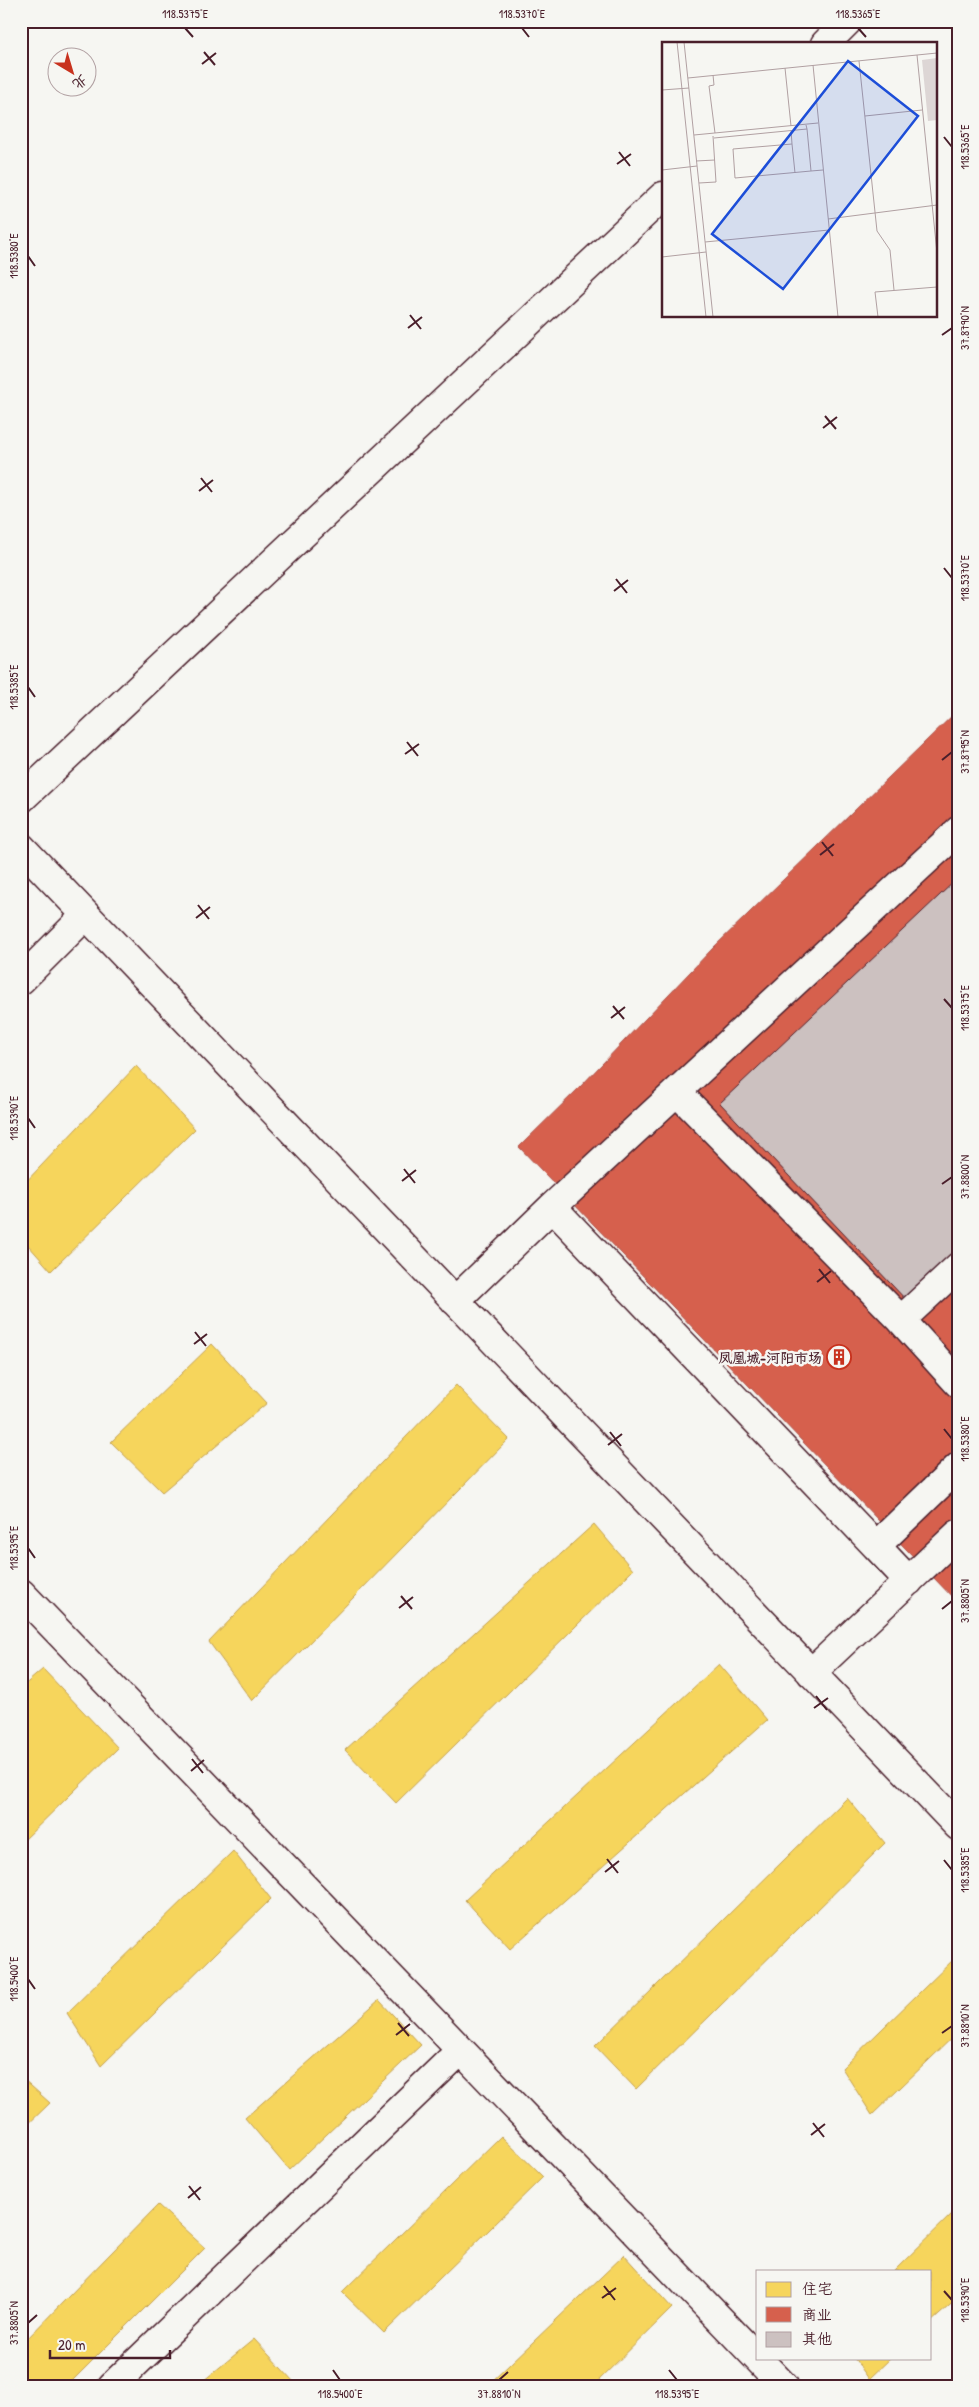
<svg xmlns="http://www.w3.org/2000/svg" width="979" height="2407" font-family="'Patrick Hand','LXGW WenKai TC',sans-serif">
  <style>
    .homes { fill: #f6d55c; stroke: #c29e4d }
    .shops { fill: #d6604d; stroke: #ac4c43 }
    .building { fill: #ccc1c0; stroke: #4a1f2b }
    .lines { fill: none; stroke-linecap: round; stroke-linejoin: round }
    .minor-casing { stroke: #4a1f2b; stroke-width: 31 }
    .minor { stroke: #f6f6f2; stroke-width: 28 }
    .ticks { fill: none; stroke: #4a1f2b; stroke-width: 2 }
    .labels { text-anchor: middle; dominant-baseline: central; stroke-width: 5; stroke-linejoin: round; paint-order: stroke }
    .poi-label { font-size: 14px; font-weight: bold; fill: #4a1f2b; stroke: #f6f6f2; text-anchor: end }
    .inset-road { fill: none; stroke: #b1a0a2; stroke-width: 1 }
    .view { fill: #1d4ed8; fill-opacity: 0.15; stroke: #1d4ed8; stroke-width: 2.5 }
    .inset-edge { fill: none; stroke: #4a1f2b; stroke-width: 2.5 }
    .neatline { fill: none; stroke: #4a1f2b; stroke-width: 2 }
    .ticks-label { font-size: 12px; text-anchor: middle; fill: #4a1f2b }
  </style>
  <rect width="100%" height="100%" fill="#f6f6f2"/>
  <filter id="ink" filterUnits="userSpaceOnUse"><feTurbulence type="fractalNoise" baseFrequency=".02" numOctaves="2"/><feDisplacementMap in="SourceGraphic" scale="10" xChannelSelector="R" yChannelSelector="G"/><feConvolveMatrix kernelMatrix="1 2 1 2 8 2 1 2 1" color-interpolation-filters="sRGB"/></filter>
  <g filter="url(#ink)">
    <path class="homes" d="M136,1066L195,1129L51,1271L21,1237V1187Z
      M212,1344L267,1403L162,1492L111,1442Z
      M456,1385L509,1439L252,1701L209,1642Z
      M594,1524L633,1570L396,1803L345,1750Z
      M719,1664L767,1720L510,1949L465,1900Z
      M43,1669L118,1748L21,1843V1688Z
      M847,1798L885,1843L636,2089L595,2046Z
      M233,1851L271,1899L101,2066L67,2013Z
      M958,1955V2032L872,2115L842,2068Z
      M379,2000L421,2045L289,2170L245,2118Z
      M21,2077L50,2103L21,2131Z
      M501,2136L543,2177L384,2333L342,2292Z
      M158,2205L205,2248L67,2386H21V2345Z
      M958,2208V2298L930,2323V2271H894Z
      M624,2255L672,2308L593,2386H487Z
      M254,2339L294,2382L290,2386H197Z
      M854,2358H891L869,2379Z"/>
    <path class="shops" d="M958,710V1603L519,1147L580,1087L713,948Z"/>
    <path class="building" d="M958,878V1255L908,1302L720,1103Z"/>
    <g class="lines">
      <defs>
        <path id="minor" d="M825,44L848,21
          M21,799L663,196
          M21,847L958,1826
          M21,980L86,915
          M677,1092L901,1320
          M552,1207L958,831
          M958,1267L901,1320L958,1383
          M455,1301L552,1207L876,1546
          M909,1581L876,1546L958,1467
          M21,1593L784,2386
          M811,1673L958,1534
          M112,2386L461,2050"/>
      </defs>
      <use href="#minor" class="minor-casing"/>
      <use href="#minor" class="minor"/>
    </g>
  </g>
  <path class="ticks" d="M185,28L193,37M522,28L529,37M858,28L866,37M204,52L215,65M202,64L216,53M944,137L952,147M619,152L630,166M617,164L631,154M28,256L35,266M410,315L421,329M408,328L422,317M942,335L952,328M825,416L836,429M823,428L837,417M201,478L212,492M199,491L213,480M944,568L952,578M616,579L627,593M614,591L628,580M28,687L35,697M407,742L418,756M405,754L419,744M942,760L952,752M822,842L833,856M820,855L834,844M198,905L209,919M196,918L210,907M944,999L952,1008M613,1006L624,1019M611,1018L625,1007M28,1118L35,1128M404,1169L415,1183M402,1181L416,1170M942,1184L952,1177M819,1269L830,1283M817,1282L831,1271M195,1332L206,1346M194,1344L207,1334M944,1429L952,1439M610,1432L621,1446M608,1445L622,1434M28,1548L35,1558M401,1596L412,1609M399,1608L413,1597M942,1609L952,1601M816,1696L827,1710M814,1708L828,1698M192,1759L203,1773M191,1771L204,1760M607,1859L618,1873M944,1860L952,1870M605,1872L619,1861M28,1979L35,1989M398,2023L409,2036M942,2033L952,2026M396,2035L410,2024M813,2123L824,2137M811,2135L825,2124M189,2186L200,2200M188,2198L201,2187M604,2286L615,2300M944,2291L952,2300M602,2298L616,2288M28,2323L37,2315M333,2370L340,2380M669,2370L677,2380M499,2380L508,2372"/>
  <defs>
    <symbol id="building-ring" viewBox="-11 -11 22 22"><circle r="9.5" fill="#f6f6f2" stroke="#c8321e" stroke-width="1.5"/><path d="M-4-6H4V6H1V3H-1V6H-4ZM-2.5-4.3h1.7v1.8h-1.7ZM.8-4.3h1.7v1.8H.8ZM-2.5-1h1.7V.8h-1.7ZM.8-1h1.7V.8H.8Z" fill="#c8321e"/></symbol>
  </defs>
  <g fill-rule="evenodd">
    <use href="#building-ring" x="825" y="1343" width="28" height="28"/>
  </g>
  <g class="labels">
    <g class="poi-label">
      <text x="822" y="1357">凤凰城-河阳市场</text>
    </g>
  </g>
  <g transform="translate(662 42)">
    <rect width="275" height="275" fill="#f6f6f2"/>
    <path d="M275,16V78L266,79L260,18Z" fill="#ddd6d5"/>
    <path class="inset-road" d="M15,0L44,275M22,0L51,275M255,13L275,211M197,19L215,189L228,208L232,248M151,23L176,275M123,26L129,84M51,33L52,43L47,44L53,91M26,36L275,11M0,48L27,46M203,74L260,68M145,87L149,129L161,128M129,88L130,102L71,107L73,136L149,129M32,93L156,81M52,96L145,87L144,83M130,102L133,131M34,119L53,118M0,128L35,124M37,141L54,140L51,94M166,177L275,163M43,200L167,188M0,215L44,210M216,275L213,250L275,245"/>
    <path class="view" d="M186,19L256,74L121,247L50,192Z"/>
    <rect width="275" height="275" class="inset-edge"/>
  </g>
  <rect width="979" height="2407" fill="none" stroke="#f6f6f2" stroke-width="55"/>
  <rect x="756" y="2270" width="175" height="90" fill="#f6f6f2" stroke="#b1a0a2"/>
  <rect x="766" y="2282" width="25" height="15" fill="#f6d55c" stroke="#b1a0a2"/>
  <text x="802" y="2294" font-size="15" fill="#4a1f2b">住宅</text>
  <rect x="766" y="2307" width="25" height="15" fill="#d6604d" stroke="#b1a0a2"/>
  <text x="802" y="2320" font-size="15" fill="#4a1f2b">商业</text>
  <rect x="766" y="2332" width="25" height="15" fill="#ccc1c0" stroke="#b1a0a2"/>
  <text x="802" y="2344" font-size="15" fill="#4a1f2b">其他</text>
  <g transform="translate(72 72) rotate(142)"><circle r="24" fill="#f6f6f2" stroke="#b1a0a2"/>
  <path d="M0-4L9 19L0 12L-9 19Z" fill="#c8321e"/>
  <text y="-8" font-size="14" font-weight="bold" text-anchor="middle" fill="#4a1f2b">北</text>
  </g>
  <path d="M50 2350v8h120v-8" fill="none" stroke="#4a1f2b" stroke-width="2.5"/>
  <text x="58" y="2350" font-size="15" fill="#4a1f2b" stroke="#f6f6f2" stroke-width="4" paint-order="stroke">20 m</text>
  <rect x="28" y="28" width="924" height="2352" class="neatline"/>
  <g class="ticks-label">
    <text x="185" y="18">118.5375°E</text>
    <text x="522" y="18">118.5370°E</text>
    <text x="858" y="18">118.5365°E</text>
    <text transform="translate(965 147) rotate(-90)" y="4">118.5365°E</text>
    <text transform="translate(14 256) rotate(-90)" y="4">118.5380°E</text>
    <text transform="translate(965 328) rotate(-90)" y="4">37.8790°N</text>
    <text transform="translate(965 578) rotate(-90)" y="4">118.5370°E</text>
    <text transform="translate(14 687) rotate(-90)" y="4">118.5385°E</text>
    <text transform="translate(965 752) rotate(-90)" y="4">37.8795°N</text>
    <text transform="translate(965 1008) rotate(-90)" y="4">118.5375°E</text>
    <text transform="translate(14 1118) rotate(-90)" y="4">118.5390°E</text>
    <text transform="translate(965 1177) rotate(-90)" y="4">37.8800°N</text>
    <text transform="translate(965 1439) rotate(-90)" y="4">118.5380°E</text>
    <text transform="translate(14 1548) rotate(-90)" y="4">118.5395°E</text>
    <text transform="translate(965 1601) rotate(-90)" y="4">37.8805°N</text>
    <text transform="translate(965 1870) rotate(-90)" y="4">118.5385°E</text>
    <text transform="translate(14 1979) rotate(-90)" y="4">118.5400°E</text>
    <text transform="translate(965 2026) rotate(-90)" y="4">37.8810°N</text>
    <text transform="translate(965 2300) rotate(-90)" y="4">118.5390°E</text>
    <text transform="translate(14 2323) rotate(-90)" y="4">37.8805°N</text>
    <text x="340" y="2398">118.5400°E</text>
    <text x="499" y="2398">37.8810°N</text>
    <text x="677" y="2398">118.5395°E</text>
  </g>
</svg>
